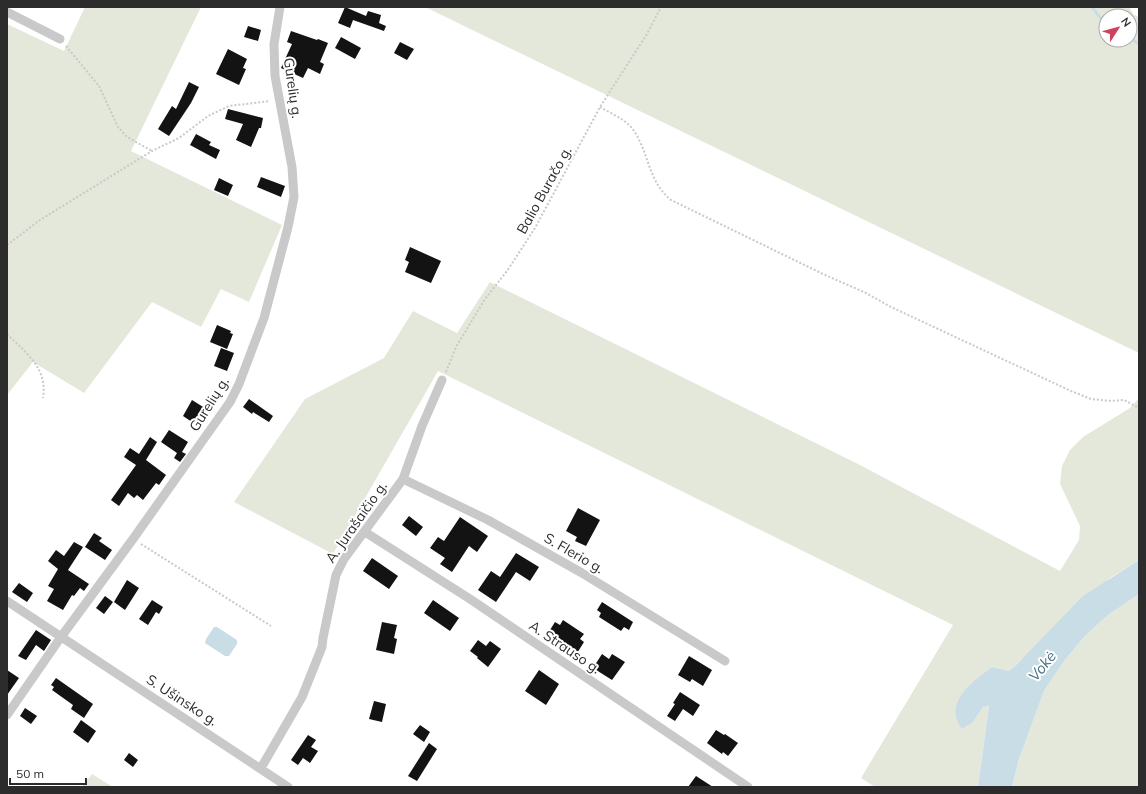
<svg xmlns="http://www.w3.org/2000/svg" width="1146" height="794" font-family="Mulish,sans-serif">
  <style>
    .green { fill: #e3e8db; fill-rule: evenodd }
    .water { fill: #c9dde6 }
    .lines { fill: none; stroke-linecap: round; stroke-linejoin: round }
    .stream { stroke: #c9dde6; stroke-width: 3 }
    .building { fill: #131313 }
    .path { stroke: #c9c9c9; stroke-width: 2; stroke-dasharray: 2 2; stroke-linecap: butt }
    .minor { stroke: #c9c9c9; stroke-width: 9 }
    .labels { text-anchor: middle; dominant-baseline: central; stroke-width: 4; stroke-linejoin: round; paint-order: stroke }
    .street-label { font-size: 14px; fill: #2c2c2c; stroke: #fff }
    .water-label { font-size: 15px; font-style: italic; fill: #457183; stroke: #fff }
  </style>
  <rect width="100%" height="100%" fill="#fff"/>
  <path class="green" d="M85,7H201L131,151L282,225L249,302L221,289L201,327L152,302L84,393L33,362L7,395V24L64,51Z
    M425,7H1129L1134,15L1139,17V353ZM1106,16H1130V40H1106Z
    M490,282L860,465L1060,571L1079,540L1080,526L1060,484L1062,466L1070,450L1083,437L1130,408L1139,398V560L1110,578L1009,671L992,667L973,722L983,707L989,706L978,787H875L861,778L953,625L438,371L333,554L234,502L305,399L384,358L413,311L457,333Z
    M1139,594V787H1012L1019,759L1044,691L1064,661L1085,636L1108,615Z
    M92,774L113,787H82Z"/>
  <path class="water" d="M1139,560V594L1108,615L1085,636L1064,661L1044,691L1019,759L1012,787H978L989,706L983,707L973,722L962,729C942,702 973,682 992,667L1009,671L1017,664L1083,596Z
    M214,627H217L237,640V644L229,656H225L205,643L206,639Z"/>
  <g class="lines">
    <path class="stream" d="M1092,7L1102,20L1106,23
      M1130,38L1139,44"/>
  </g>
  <path class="building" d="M345,7L366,16L368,11L381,15L379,23L386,26L384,31L353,20L350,28L338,23Z
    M248,26L261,30L258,41L244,37Z
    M291,31L317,40L318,39L328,43L320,62L324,64L320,74L308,68L303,78L281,68L292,44L287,42Z
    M341,37L361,48L355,59L335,48Z
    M400,42L414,49L407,60L394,53Z
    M228,49L247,59L243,68L246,69L239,85L216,74Z
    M189,82L199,87L191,103L169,136L158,129L172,106L176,109Z
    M228,109L263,118L261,128H259L251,147L236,140L243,124L225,119Z
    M196,134L211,142L209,145L220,150L216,159L190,145Z
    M261,177L285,186L281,197L257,187Z
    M219,178L233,185L228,196L214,190Z
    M410,247L441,261L431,283L405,272L409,262L405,260Z
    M217,325L231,331L230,333L233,334L227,349L210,342Z
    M221,348L234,353L227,371L214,366Z
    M249,399L273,416L269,422L253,412L252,414L243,407Z
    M192,400L208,410L198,426L183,416Z
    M169,430L188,442L182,452L186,454L180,462L174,458L177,453L161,442Z
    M150,437L157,442L146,460L166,475L159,485L156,483L143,500L137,495L134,498L128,493L119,506L111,500L136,465L124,457L130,448L139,454Z
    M578,508L600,520L586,546L575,541L577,537L566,531Z
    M409,516L423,527L416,536L402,525Z
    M460,517L488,536L477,552L469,546L452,572L440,564L445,558L430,548L438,537L444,541Z
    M94,533L102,538L99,541L112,550L105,560L85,547Z
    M74,542L83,547L68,570L89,584L84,591L80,588L74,596L72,595L63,610L47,601L54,589L48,586L58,569L48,561L56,550L64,556Z
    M516,553L539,567L530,581L516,572L496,602L478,590L491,571L500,577Z
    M372,558L398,576L389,589L363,571Z
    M127,580L139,588L125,610L114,602Z
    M19,583L33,593L27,602L12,592Z
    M105,596L113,602L104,614L96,608Z
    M152,600L163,607L159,614L156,612L148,625L139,619Z
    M433,600L459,618L450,631L424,613Z
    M602,602L633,622L629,630L624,627L621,631L599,617L601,613L597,610Z
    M563,620L584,634L580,639L584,642L574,658L545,638L555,622L560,625Z
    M382,622L397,625L394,638L397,639L394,654L376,650Z
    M36,630L51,640L44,651L36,645L26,660L18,656Z
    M478,640L486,646L490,641L501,649L488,667L477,658L478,657L470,651Z
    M602,654L609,659L612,654L625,662L612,680L593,668Z
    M689,656L712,670L703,686L692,679L690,682L678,675Z
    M7,670L19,678L7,695Z
    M539,670L559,684L546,705L525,691Z
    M56,678L93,704L84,718L71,709L73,705L52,690L54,687L51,685Z
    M680,692L700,705L693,716L683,709L675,721L667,716L675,704L673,703Z
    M374,701L386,704L382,722L369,719Z
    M25,708L37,716L31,724L20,716Z
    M81,720L96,731L88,743L73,732Z
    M420,725L430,732L424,742L413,734Z
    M716,730L724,735L725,734L738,743L728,756L723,752L722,754L707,743Z
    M308,735L316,740L311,747L318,751L310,763L303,758L298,765L291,760Z
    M429,743L437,749L417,781L408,776Z
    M129,753L138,760L133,767L124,760Z
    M696,776L713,787H688Z"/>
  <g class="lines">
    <path class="path" d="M66,46L99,86L118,127L127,137L152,151
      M600,107C610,113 623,118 631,127C649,149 647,181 671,200L823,274L866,293L891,307L1071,391L1091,399L1111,401L1124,400L1139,408
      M7,245L40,220L152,151L179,138L208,116L229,106L270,101
      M7,334C26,353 48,368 43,398
      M446,372L456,347L485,299L507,271L535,228L600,107L647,34L661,7
      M141,544L271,626"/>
    <path class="minor" d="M7,12L60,39
      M403,479L488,520L582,573L725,661
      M365,532L470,599L748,787
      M7,601L288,787
      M7,715L61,637L133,539L230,402L239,384L264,318L288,227L294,197L292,167L275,76L274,44L280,7
      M261,768L302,697L322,647L323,638L336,575L344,559L403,479L422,426L442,380"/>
  </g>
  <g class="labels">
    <g class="street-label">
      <text transform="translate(293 88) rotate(82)">Gurelių g.</text>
      <text transform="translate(544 190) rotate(-61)">Balio Buračo g.</text>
      <text transform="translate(209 404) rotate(-58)">Gurelių g.</text>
      <text transform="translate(356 522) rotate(-55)">A. Jurašaičio g.</text>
      <text transform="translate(574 553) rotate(30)">S. Flerio g.</text>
      <text transform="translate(565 647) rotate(34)">A. Strauso g.</text>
      <text transform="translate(182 700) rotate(33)">S. Ušinsko g.</text>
    </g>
    <g class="water-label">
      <text transform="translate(1042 666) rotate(-51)">Vokė</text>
    </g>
  </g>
  <rect width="1146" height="794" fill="none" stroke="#2c2c2c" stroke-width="16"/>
  <g transform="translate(1118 28) rotate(54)"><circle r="19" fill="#ffffff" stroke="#ababab"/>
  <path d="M0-3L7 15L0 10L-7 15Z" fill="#ce425b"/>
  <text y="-6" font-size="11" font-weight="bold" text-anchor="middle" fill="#2c2c2c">N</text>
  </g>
  <path d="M10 778v6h76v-6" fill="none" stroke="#2c2c2c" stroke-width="2"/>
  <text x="16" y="778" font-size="12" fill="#2c2c2c" stroke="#ffffff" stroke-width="3" paint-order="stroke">50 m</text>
</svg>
